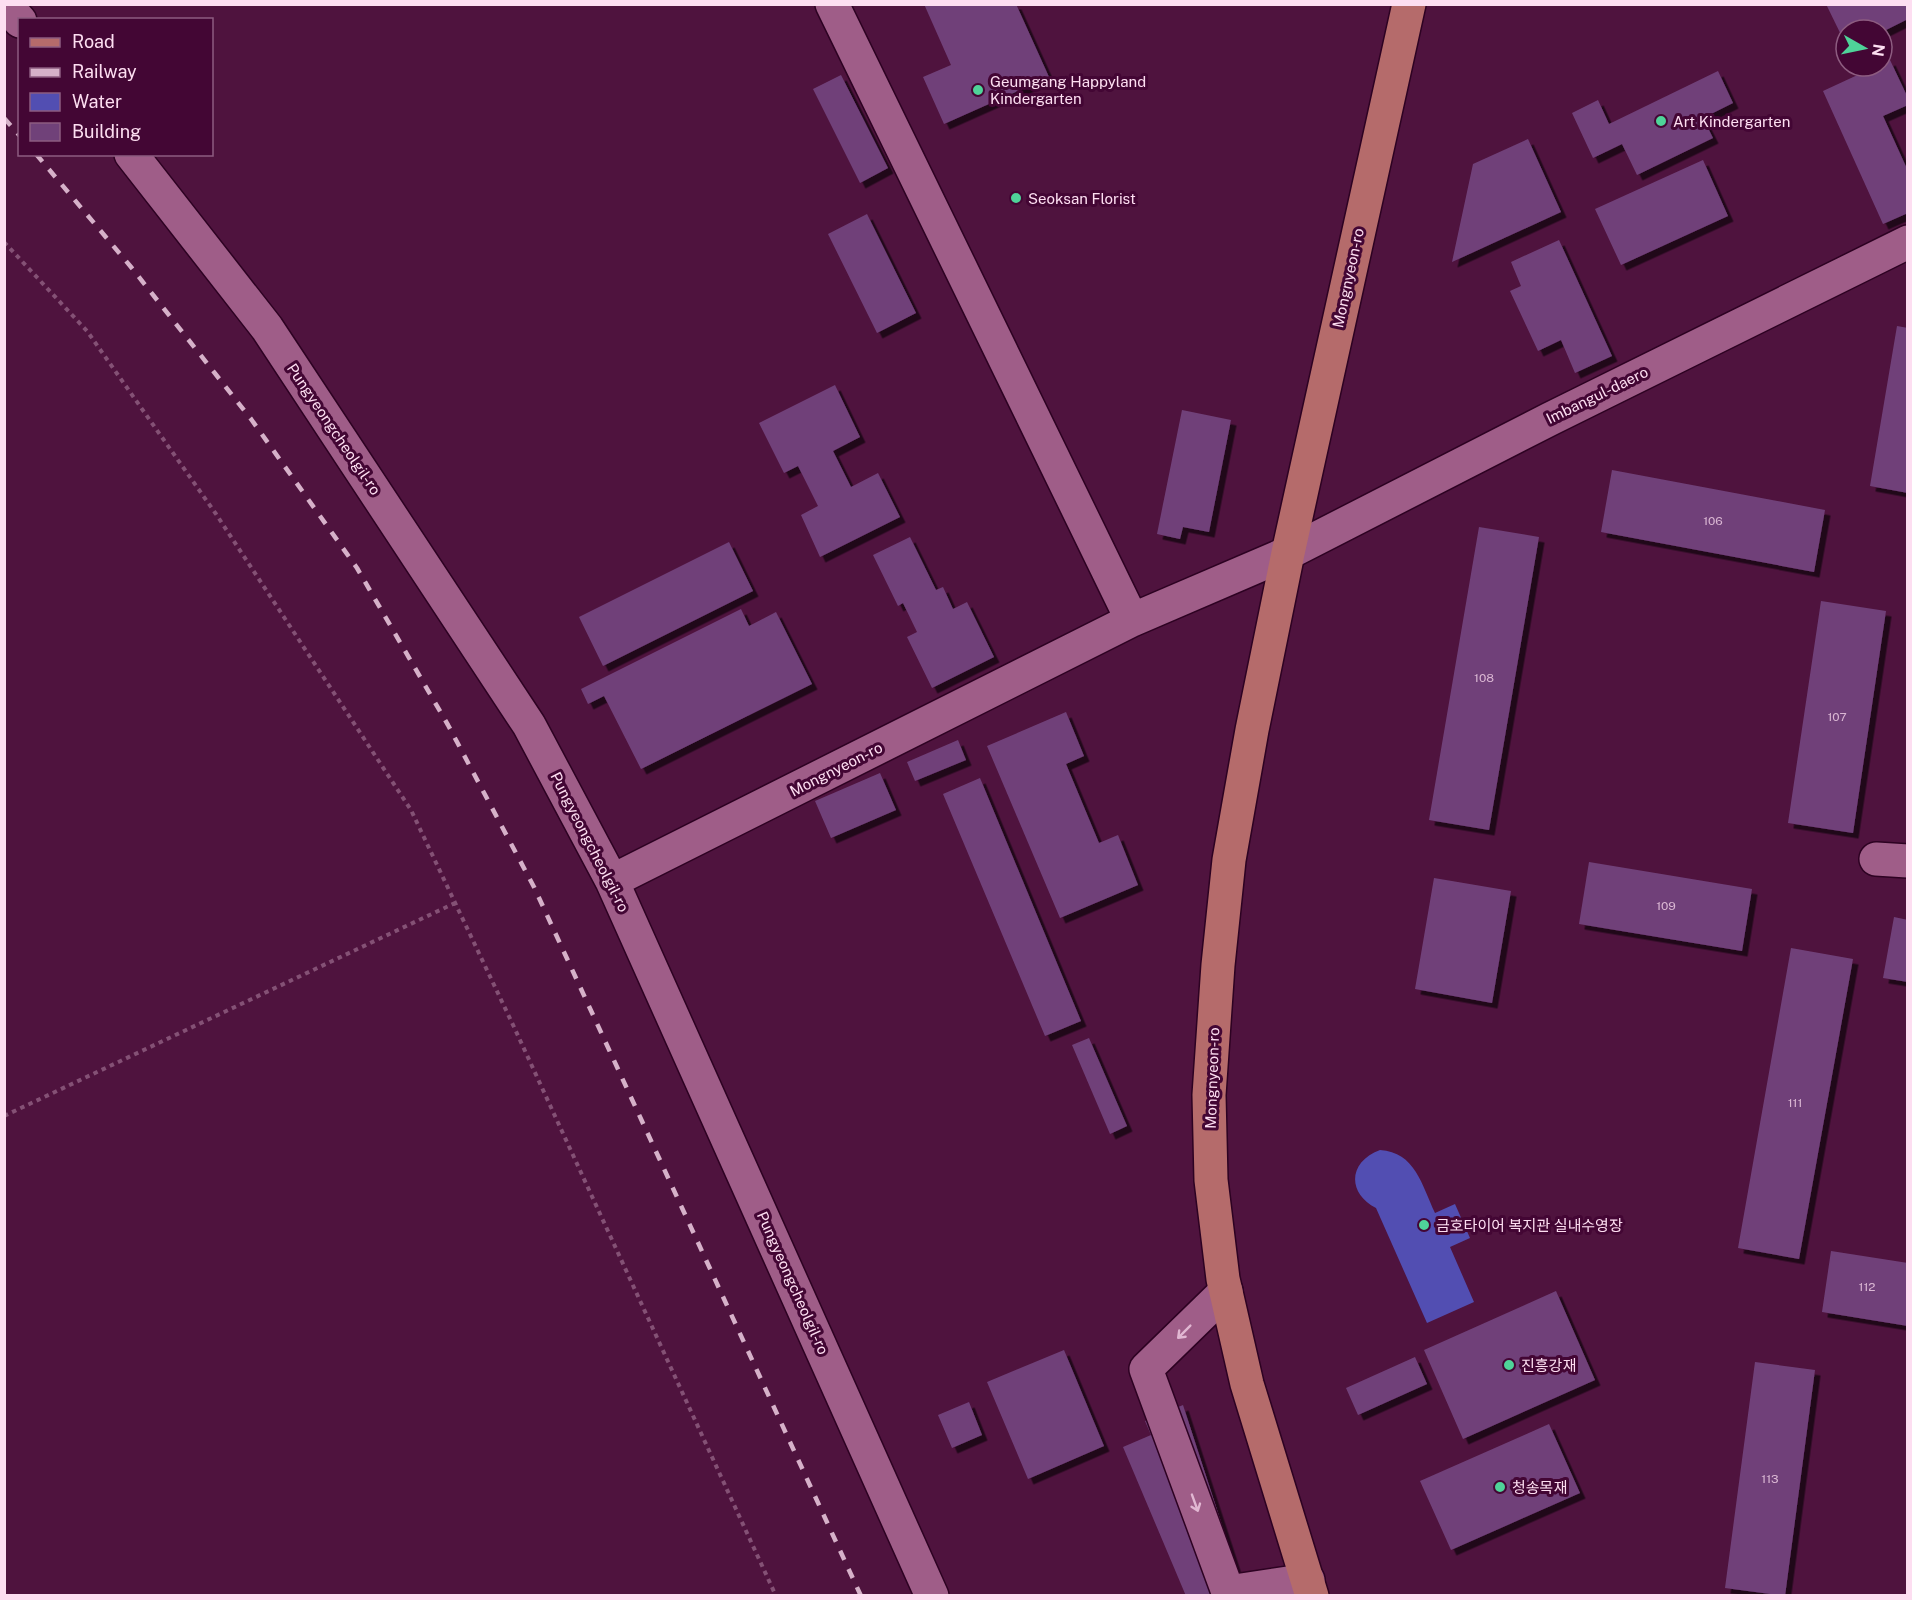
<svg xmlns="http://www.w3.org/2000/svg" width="1912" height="1600" font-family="'Public Sans','Noto Sans KR',sans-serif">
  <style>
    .water { fill: #524eb2 }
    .building { fill: #704179; filter: url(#shadow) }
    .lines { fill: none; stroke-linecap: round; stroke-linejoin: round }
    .minor-casing { stroke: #2d0222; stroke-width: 36 }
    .major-casing { stroke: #2d0222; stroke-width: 36 }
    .path { stroke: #845175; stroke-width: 4; stroke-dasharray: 4.5 4.5; stroke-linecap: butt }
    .minor { stroke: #9f5d88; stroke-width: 33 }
    .major { stroke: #b56b6b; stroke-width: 33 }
    .rail { stroke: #d6b1c9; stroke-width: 4.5; stroke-dasharray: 10 10; stroke-linecap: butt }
    .oneway { stroke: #e1b7d2 }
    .poi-dot { fill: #4fd399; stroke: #430634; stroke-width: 2 }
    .labels { text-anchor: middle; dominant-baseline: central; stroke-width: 6; stroke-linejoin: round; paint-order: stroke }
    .number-label { font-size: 12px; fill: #dab7d3 }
    .poi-label { font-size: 15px; fill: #fddef1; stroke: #430634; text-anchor: start }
    .street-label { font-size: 15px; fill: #fddef1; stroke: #430634 }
  </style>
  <defs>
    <filter id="shadow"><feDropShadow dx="5.5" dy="5.5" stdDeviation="0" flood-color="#0009"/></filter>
  </defs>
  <rect width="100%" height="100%" fill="#4f133e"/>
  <path class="water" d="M1380,1150C1415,1152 1422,1185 1435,1213L1455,1204L1470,1238L1450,1247L1474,1302L1427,1323L1376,1208C1347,1193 1348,1162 1380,1150Z"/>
  <path class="building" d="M924,4H1016L1049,77L944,124L923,77L951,65Z
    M1826,4H1908V19L1882,32V30H1846V45Z
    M1890,60L1908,98V105L1883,116L1908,171V213L1883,224L1823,91L1877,66H1882V64Z
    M1718,71L1733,103L1703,118L1713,138L1637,175L1622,144L1593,158L1572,113L1598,100L1609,124Z
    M841,75L888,168L860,183L813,89Z
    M1528,139L1561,212L1452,262L1473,164Z
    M1703,160L1728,216L1621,265L1595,209Z
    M867,214L916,313L877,333L828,234Z
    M1559,240L1612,356L1575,373L1561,340L1538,351L1510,291L1521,286L1511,262Z
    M1897,326L1908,328V493L1870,486Z
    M835,385L860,437L833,451L851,487L878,473L900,517L820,557L801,515L818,506L798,466L784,473L759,423Z
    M1182,410L1231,420L1209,532L1183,527L1180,539L1157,534Z
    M1612,470L1825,510L1814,572L1601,532Z
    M1479,527L1539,537L1489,830L1429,820Z
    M910,537L936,590L943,587L953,609L967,602L994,657L932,688L907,637L917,632L903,603L898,606L873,555Z
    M729,542L753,591L603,666L579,617Z
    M1821,601L1886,611L1853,833L1788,823Z
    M741,609L749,626L776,612L812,684L641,769L604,696L588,704L581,689Z
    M1066,712L1084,756L1066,764L1099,843L1118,835L1138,885L1060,918L987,746Z
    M958,740L966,760L915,781L907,762Z
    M880,773L896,810L831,838L815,801Z
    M980,778L1081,1021L1045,1036L943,794Z
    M1589,862L1752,889L1742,951L1579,924Z
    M1434,878L1511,891L1492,1003L1415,989Z
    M1894,917L1908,920V982L1883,978Z
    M1791,948L1853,959L1799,1259L1738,1248Z
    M1089,1038L1127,1126L1110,1134L1072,1045Z
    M1831,1251L1908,1263V1326L1822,1312Z
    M1556,1291L1595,1380L1463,1439L1424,1350Z
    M1064,1350L1104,1446L1028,1479L987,1382Z
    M1415,1357L1427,1384L1358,1415L1346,1388Z
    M1755,1362L1815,1370L1785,1596L1725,1588Z
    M969,1402L982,1435L952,1448L938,1415Z
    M1183,1405L1245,1596H1186L1123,1447L1151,1435L1145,1421Z
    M1549,1424L1580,1493L1451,1550L1420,1481Z"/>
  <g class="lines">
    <defs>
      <path id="minor" d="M5,4L20,21
        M832,4L1132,620
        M131,154L267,328L529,725L612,881L932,1596
        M1876,859L1908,861
        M612,881L1132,620L1288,553L1550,419L1908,242
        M1226,1291L1146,1369L1228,1592L1308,1580"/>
      <path id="major" d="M1312,1596L1247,1384L1223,1279L1211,1180L1209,1095L1218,965L1229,860L1252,730L1288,553L1409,4"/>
    </defs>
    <use href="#minor" class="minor-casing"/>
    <use href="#major" class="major-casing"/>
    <path class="path" d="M4,242L87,331L216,514L411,810L514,1027L776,1596
      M4,1116L455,903"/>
    <use href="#minor" class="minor"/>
    <use href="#major" class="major"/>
    <path class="rail" d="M4,118L20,136
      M36,154L131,267L251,419L357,568L448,725L534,887L861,1596"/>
  </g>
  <defs><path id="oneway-shaft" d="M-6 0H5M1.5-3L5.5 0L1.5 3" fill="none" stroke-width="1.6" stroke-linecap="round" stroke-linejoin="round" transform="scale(1.5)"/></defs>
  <g class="oneway">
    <use href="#oneway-shaft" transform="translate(1184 1332) rotate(135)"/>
    <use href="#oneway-shaft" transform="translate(1195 1503) rotate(70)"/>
  </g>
  <g class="poi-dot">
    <circle cx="978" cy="90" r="6"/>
    <circle cx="1661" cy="121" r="6"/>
    <circle cx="1016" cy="198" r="6"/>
    <circle cx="1424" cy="1225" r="6"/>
    <circle cx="1509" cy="1365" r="6"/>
    <circle cx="1500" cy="1487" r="6"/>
  </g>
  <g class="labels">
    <g class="number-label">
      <text x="1713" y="521">106</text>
      <text x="1484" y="678">108</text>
      <text x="1837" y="717">107</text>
      <text x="1666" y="906">109</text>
      <text x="1795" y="1103">111</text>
      <text x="1867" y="1287">112</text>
      <text x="1770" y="1479">113</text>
    </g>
    <g class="poi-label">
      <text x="990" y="81">Geumgang Happyland<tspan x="990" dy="17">Kindergarten</tspan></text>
      <text x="1673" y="121">Art Kindergarten</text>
      <text x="1028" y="198">Seoksan Florist</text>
      <text x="1436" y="1225">금호타이어 복지관 실내수영장</text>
      <text x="1521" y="1365">진흥강재</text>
      <text x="1512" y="1487">청송목재</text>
    </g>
    <g class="street-label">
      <text transform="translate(1348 278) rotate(-78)">Mongnyeon-ro</text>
      <text transform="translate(1597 395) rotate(-26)">Imbangul-daero</text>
      <text transform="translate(334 429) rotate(56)">Pungyeongcheolgil-ro</text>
      <text transform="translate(836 769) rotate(-27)">Mongnyeon-ro</text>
      <text transform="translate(590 842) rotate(63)">Pungyeongcheolgil-ro</text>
      <text transform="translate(1212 1078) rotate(-88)">Mongnyeon-ro</text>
      <text transform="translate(793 1283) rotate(66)">Pungyeongcheolgil-ro</text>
    </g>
  </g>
  <rect width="1912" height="1600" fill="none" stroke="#fddef1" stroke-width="12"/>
  <rect x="18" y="18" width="195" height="138" fill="#430634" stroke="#8d5c80" stroke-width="1.5"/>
  <rect x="30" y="38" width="30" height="9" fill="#b56b6b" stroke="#8d5c80" stroke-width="1.5"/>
  <text x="72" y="48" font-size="18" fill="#fddef1">Road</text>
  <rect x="30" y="68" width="30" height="9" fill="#d6b1c9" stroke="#8d5c80" stroke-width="1.5"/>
  <text x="72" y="78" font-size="18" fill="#fddef1">Railway</text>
  <rect x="30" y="93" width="30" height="18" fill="#524eb2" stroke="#8d5c80" stroke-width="1.5"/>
  <text x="72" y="108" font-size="18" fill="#fddef1">Water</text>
  <rect x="30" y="123" width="30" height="18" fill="#704179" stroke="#8d5c80" stroke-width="1.5"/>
  <text x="72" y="138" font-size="18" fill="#fddef1">Building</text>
  <g transform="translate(1864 48) rotate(99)"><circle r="28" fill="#430634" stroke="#8d5c80" stroke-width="1.5"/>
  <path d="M0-4.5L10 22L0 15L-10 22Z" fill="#4fd399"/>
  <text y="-9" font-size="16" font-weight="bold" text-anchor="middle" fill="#fddef1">N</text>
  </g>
</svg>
